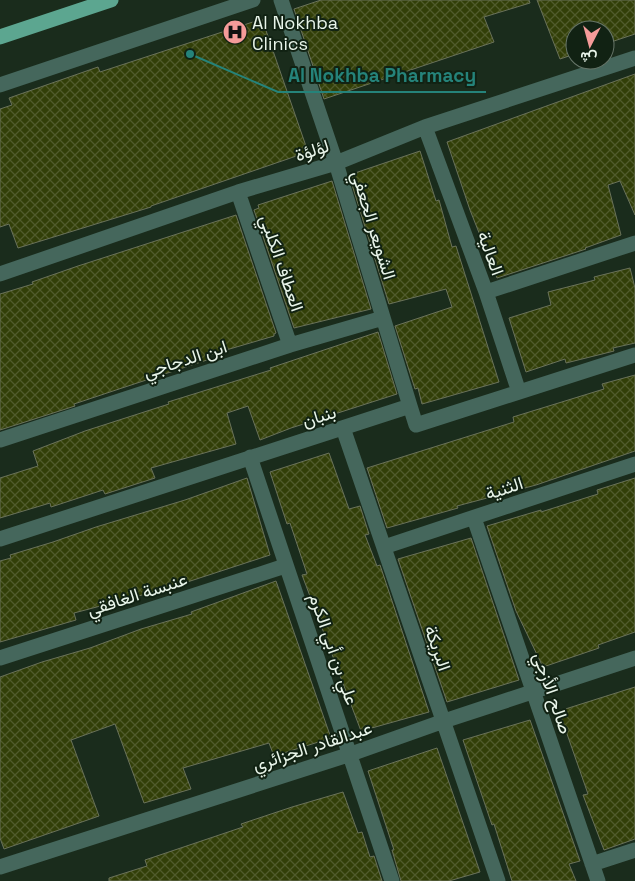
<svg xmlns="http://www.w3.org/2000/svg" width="635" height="881" font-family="'Space Grotesk',Vazirmatn,sans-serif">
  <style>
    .building { fill: url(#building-cross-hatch); stroke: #6a725a }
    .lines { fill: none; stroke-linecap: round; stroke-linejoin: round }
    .minor { stroke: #45675c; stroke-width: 15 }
    .major { stroke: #5ca690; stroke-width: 15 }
    .labels { text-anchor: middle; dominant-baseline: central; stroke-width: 4; stroke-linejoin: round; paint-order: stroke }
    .poi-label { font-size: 18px; fill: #e9f5ea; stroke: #112213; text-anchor: start }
    .street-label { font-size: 18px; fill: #e9f5ea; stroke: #112213 }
    .leader { fill: none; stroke: #25837a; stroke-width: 2 }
    .callout-dot { fill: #25837a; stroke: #112213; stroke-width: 2 }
    .callout-label { font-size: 19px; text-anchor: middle; font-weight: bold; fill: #25837a; stroke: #112213; stroke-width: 4; stroke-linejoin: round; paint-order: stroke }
  </style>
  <defs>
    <pattern id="building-cross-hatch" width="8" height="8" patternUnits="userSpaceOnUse" patternTransform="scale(1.25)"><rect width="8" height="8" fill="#323f08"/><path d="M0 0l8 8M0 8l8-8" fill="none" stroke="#505b2c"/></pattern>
  </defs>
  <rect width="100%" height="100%" fill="#1a2c1c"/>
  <path class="building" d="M321,0H529L530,3L484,17L494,42L324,99L294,9Z
    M537,0H635V34L605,44V30H575V54L560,59Z
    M262,19L308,152L151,206V207L18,248L9,224L0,227V109L12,105L9,98L98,67L100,72Z
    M635,74V215L620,181L608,185L621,235L585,248L586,249L497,278L470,210L447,142Z
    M420,151L436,201L439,200L452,247L456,246L499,382L422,404L418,388L415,389L395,326L452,307L446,289L389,304L349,175Z
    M332,181L371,309L294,328L254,210L259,208L258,205Z
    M236,215L276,333L274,334V336L209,355L210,359L119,389L74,404L75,406L0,430V294L33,284L32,282L78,266Z
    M630,268L635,288V343L613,348L614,351L566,363L565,359L526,372L509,318L551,305L548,292L595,280L594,277Z
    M378,332L397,394L291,428L260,440L248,406L227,413L236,444L151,468L155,478L105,494L103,490L51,507L50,503L0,518V478L38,466L33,451L85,431L169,404L168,402L271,370L270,368Z
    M635,375V451L536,485L457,506L458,508L387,528L367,468L514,422L513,417L604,389L602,384Z
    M329,453L349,509L360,506L369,534L365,535L377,566L380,565L429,712L361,731L302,575L307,574L290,523L287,524L270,472Z
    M247,478L270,555L172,587L74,613L76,620L0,642V561L11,558L10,555L53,542L96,527L185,500Z
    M635,478V632L598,645L599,648L543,667L516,611L487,526L541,510V512L598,494L597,490Z
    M471,538L519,680L447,702L398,559Z
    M276,581L331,738L274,756L269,743L183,768L191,789L144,803L115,724L71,740L99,816L4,849L0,838V677L42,662L90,648L141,629L192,614L191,612Z
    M635,687V839L604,850L583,795L588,794L559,711Z
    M530,720L580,861L569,864L576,881H512L494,824L492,825L463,740Z
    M437,748L480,872L449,881H401L392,850H394L368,771Z
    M343,792L358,833L362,832L370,857L374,856L382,881H109V878L147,866L145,860L243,827L241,824L292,807Z"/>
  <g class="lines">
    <path class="minor" d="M281,0L336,163L410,406
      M0,85L253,0
      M425,127L486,292L519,392
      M238,192L290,345
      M0,274L238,192L336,163L425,127L635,58
      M486,292L635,243
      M343,428L498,881
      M0,440L290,345L383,318
      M250,457L392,881
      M474,518L598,881
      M0,539L410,406L416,425L635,355
      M384,547L635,464
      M0,658L285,566
      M592,864L635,850
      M0,867L351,754L444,721L635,658"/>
    <path class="major" d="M0,37L111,0"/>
  </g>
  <defs>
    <symbol id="hospital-disc" viewBox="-11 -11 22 22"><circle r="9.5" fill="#f59b99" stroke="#112213"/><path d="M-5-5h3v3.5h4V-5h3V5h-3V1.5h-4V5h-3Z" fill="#111"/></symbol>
  </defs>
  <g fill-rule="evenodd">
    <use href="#hospital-disc" x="221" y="18" width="28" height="28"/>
  </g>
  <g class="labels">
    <g class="poi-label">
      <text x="252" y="22">Al Nokhba<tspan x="252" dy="21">Clinics</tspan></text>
    </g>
    <g class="street-label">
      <text transform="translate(312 150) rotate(-18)">لؤلؤة</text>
      <text transform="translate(374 225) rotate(73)">الشويعر الجعفي</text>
      <text transform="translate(491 253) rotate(70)">العالية</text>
      <text transform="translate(282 263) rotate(71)">العطاف الكلبي</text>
      <text transform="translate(185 359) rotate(-18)">ابن الدجاجي</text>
      <text transform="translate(319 416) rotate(-17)">بنبان</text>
      <text transform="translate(504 488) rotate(-18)">الثنية</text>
      <text transform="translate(137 594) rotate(-18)">عنبسة الغافقي</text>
      <text transform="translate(438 648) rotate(71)">البريكة</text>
      <text transform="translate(334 649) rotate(71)">علي بن أبي الكرم</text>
      <text transform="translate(553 693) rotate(71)">صالح الأزجي</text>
      <text transform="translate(312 746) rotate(-18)">عبدالقادر الجزائري</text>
    </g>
  </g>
  <path class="leader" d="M190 54L278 92H486"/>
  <circle class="callout-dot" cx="190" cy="54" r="5"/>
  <g class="callout-label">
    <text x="382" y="82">Al Nokhba Pharmacy</text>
  </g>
  <g transform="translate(590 45) rotate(186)"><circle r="24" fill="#112213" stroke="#677669"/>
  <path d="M0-4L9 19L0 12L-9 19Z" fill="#f59b99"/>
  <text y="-8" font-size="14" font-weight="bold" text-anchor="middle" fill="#e9f5ea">ش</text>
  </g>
</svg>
